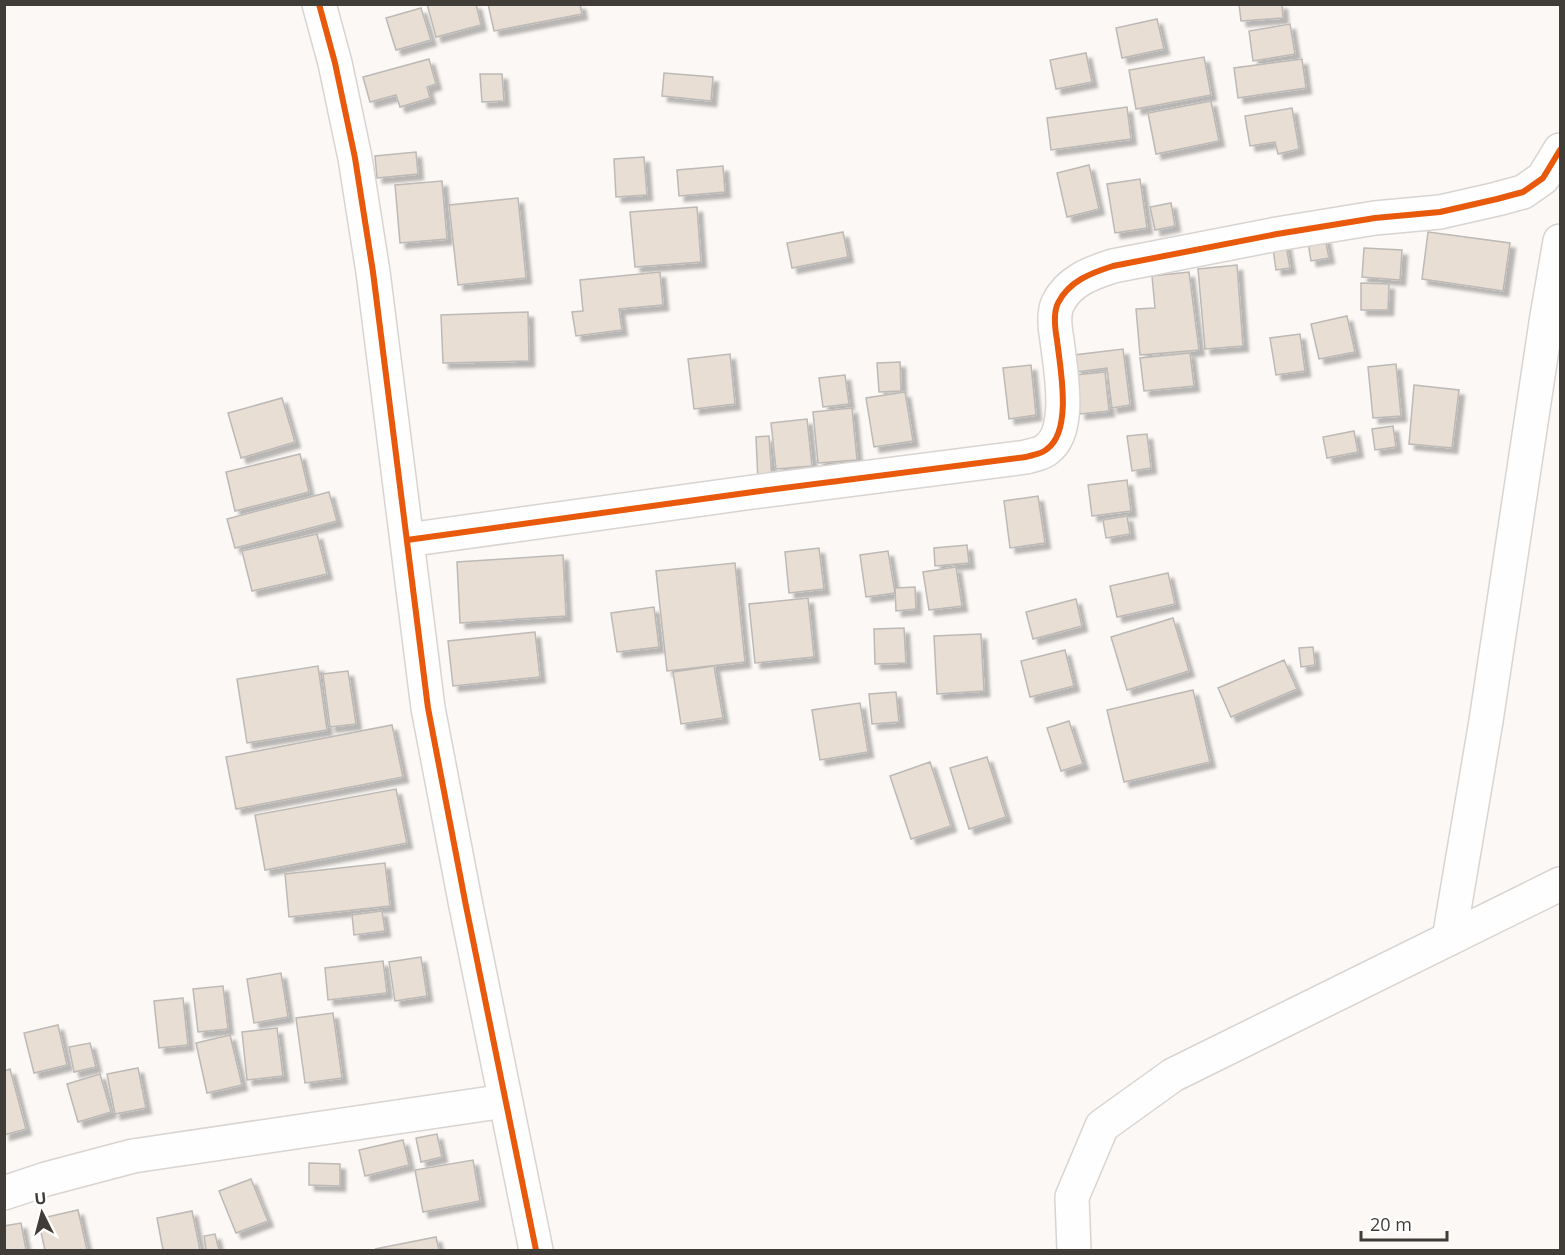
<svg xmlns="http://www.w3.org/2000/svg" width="1565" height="1255" font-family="'Open Sans',sans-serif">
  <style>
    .building { fill: #e9ded3; stroke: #bcb9b6; stroke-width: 1.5; filter: url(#shadow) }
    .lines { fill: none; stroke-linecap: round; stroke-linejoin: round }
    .minor-casing { stroke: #d8d4d1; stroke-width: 36 }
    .minor { stroke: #fefefe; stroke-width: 33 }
    .cycleway-casing { stroke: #fff; stroke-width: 10 }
    .cycleway { stroke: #e8590c; stroke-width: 6 }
  </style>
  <defs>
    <filter id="shadow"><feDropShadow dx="5.5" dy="5.5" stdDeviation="1.5" flood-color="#0004"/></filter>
  </defs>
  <rect width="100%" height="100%" fill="#fbf8f5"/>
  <path class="building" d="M427,4H476L481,25L436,37Z
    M488,4H580L582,14L494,31Z
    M1239,4H1282L1283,18L1241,21Z
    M421,8L431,40L396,50L386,18Z
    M1157,19L1164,49L1122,58L1116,28Z
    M1290,24L1295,54L1253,61L1249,31Z
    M1086,53L1092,82L1056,89L1050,60Z
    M1204,57L1211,95L1136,109L1129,70Z
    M429,59L436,84L427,87L430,98L400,107L396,95L370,102L363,77Z
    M1302,59L1306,88L1238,98L1234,68Z
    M664,73L713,77L711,101L662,96Z
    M480,74H502L504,101L482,102Z
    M1211,101L1219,141L1156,154L1148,113Z
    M1127,107L1131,139L1051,150L1047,118Z
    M1292,108L1299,149L1278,154L1275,142L1250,146L1245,116Z
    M416,152L418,174L377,178L375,156Z
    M644,157L647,195L616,197L614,159Z
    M1089,165L1099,209L1067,217L1057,173Z
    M723,166L725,192L679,196L677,170Z
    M1140,179L1147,228L1115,233L1107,184Z
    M442,181L447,239L400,243L395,185Z
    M518,198L526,278L458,285L449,205Z
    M1171,203L1175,226L1155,230L1150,207Z
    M697,207L701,262L635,267L630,212Z
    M1323,228L1329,258L1311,261L1306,230Z
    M843,232L848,257L792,268L787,243Z
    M1428,232L1510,243L1503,291L1422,279Z
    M1285,240L1290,268L1276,270L1272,242Z
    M1364,248L1402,250L1400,280L1362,277Z
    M1237,265L1243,346L1205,349L1198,269Z
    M660,272L663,305L619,309L622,330L576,336L572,312L583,311L580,280Z
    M1189,272L1199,350L1140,355L1136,309L1155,308L1152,276Z
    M1361,283L1389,284L1388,310H1361Z
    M528,312L529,361L443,363L441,315Z
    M1347,316L1355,352L1319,359L1311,324Z
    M1300,334L1305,371L1276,375L1270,338Z
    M1123,349L1130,405L1112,408L1107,368L1076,372L1074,355Z
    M1190,353L1194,386L1144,391L1140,358Z
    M730,354L735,404L694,409L688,359Z
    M900,362L901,391L879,392L877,363Z
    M1396,364L1401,416L1373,418L1368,367Z
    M1031,365L1036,415L1009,419L1003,368Z
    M1105,372L1109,411L1080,414L1075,375Z
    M845,375L849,404L823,407L819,378Z
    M1414,385L1459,390L1452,448L1409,444Z
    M905,392L913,441L874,447L866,398Z
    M282,398L295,442L241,458L228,413Z
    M852,408L857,460L818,463L813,412Z
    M807,419L812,466L776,469L771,423Z
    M1393,426L1396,447L1375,450L1372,429Z
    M1354,431L1358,452L1327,458L1323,437Z
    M1147,434L1151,468L1132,471L1127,436Z
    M769,436L772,481L758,482L756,437Z
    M300,454L309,492L235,511L226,472Z
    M1127,480L1131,511L1092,516L1088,485Z
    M329,492L337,521L235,548L227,519Z
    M1038,496L1045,543L1010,548L1004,501Z
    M1127,516L1130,534L1106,538L1103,520Z
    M317,534L327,574L252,591L242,551Z
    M967,545L969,563L935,566L934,548Z
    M819,548L824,589L789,593L785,552Z
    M888,551L895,593L866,597L860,555Z
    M563,555L566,616L460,623L457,562Z
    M735,563L745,662L667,671L656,571Z
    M956,567L962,606L929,610L923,572Z
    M1168,573L1175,604L1117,617L1110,586Z
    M915,587L916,609L896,611L895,588Z
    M808,598L814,657L755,663L749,604Z
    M1076,599L1082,626L1033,639L1026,612Z
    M654,607L659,647L617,652L611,613Z
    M1173,618L1189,671L1127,690L1111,637Z
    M904,628L906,663L875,664L874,629Z
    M535,632L540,677L453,686L448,641Z
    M981,634L984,691L937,694L934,636Z
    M1313,647L1315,665L1301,667L1299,648Z
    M1065,650L1074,686L1030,697L1021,661Z
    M1284,660L1297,689L1231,717L1218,688Z
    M318,666L327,730L247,743L237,679Z
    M714,666L723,718L681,724L673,672Z
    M348,671L356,724L330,727L323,674Z
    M1193,690L1210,762L1124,782L1107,710Z
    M896,692L899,722L872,724L869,694Z
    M860,703L868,752L820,760L812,710Z
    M1069,721L1083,764L1061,771L1047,728Z
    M392,725L403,777L236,809L226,757Z
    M987,757L1006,817L969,829L950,768Z
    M930,762L951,826L911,839L890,776Z
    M396,789L407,843L265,870L255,815Z
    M385,863L390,906L289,917L285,874Z
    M382,911L385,931L354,935L352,915Z
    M421,957L427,996L395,1001L389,962Z
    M383,961L387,993L328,1000L325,968Z
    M281,973L288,1017L254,1023L247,979Z
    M223,986L228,1029L198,1032L193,989Z
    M183,998L188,1045L159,1048L154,1001Z
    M333,1013L342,1078L305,1083L296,1018Z
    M58,1025L67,1065L34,1073L24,1033Z
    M277,1028L283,1076L247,1080L242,1032Z
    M230,1035L242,1085L207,1093L196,1043Z
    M90,1043L96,1067L74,1072L69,1047Z
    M138,1068L146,1108L115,1114L107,1074Z
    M10,1069L26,1129L4,1135V1071Z
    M100,1074L111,1112L78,1122L67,1084Z
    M437,1134L442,1157L421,1162L416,1138Z
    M403,1140L409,1165L365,1176L359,1150Z
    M473,1160L480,1201L423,1212L415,1170Z
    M309,1163L340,1164V1186L309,1185Z
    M251,1179L268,1221L236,1233L219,1191Z
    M78,1210L87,1250H45L38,1219Z
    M192,1211L200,1250H163L157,1218Z
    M21,1223L26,1250H4V1226Z
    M215,1234L219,1250H206L204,1236Z
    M436,1237L439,1250L375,1249Z"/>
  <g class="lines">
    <defs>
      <path id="minor" d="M319,4L335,63L355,158L373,272L428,708L466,906L536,1250
        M407,540L753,492L1026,457C1032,455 1042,454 1047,449C1073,430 1060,367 1057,340C1055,329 1053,313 1058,303C1069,281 1091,273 1113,266L1277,234L1375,218L1440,212L1497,199L1523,192L1543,178L1560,150
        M1449,939L1486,721L1547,316L1560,241
        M4,1193L46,1179L133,1156L505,1101
        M1074,1250L1072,1197L1102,1126L1173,1075L1560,884"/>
    </defs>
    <use href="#minor" class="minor-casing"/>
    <use href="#minor" class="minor"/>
    <defs>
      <path id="cycleway" d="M319,4L335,63L355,158L373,272L428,708L466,906L536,1250
        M407,540L753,492L1026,457C1032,455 1042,454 1047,449C1073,430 1060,367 1057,340C1055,329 1053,313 1058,303C1069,281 1091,273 1113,266L1277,234L1375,218L1440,212L1497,199L1523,192L1543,178L1560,150"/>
    </defs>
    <use href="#cycleway" class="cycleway-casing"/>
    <use href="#cycleway" class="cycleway"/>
  </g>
  <rect width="1565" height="1255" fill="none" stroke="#403c38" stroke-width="12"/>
  <g transform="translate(42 1213) rotate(354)" stroke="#ffffff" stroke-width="4.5" paint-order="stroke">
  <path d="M0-4.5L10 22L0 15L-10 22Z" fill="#403c38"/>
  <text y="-9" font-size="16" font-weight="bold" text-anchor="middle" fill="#403c38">U</text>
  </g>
  <path d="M1361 1231v9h86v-9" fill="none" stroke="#403c38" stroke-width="3"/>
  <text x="1370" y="1231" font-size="18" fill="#403c38" stroke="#ffffff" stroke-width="4.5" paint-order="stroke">20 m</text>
</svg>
